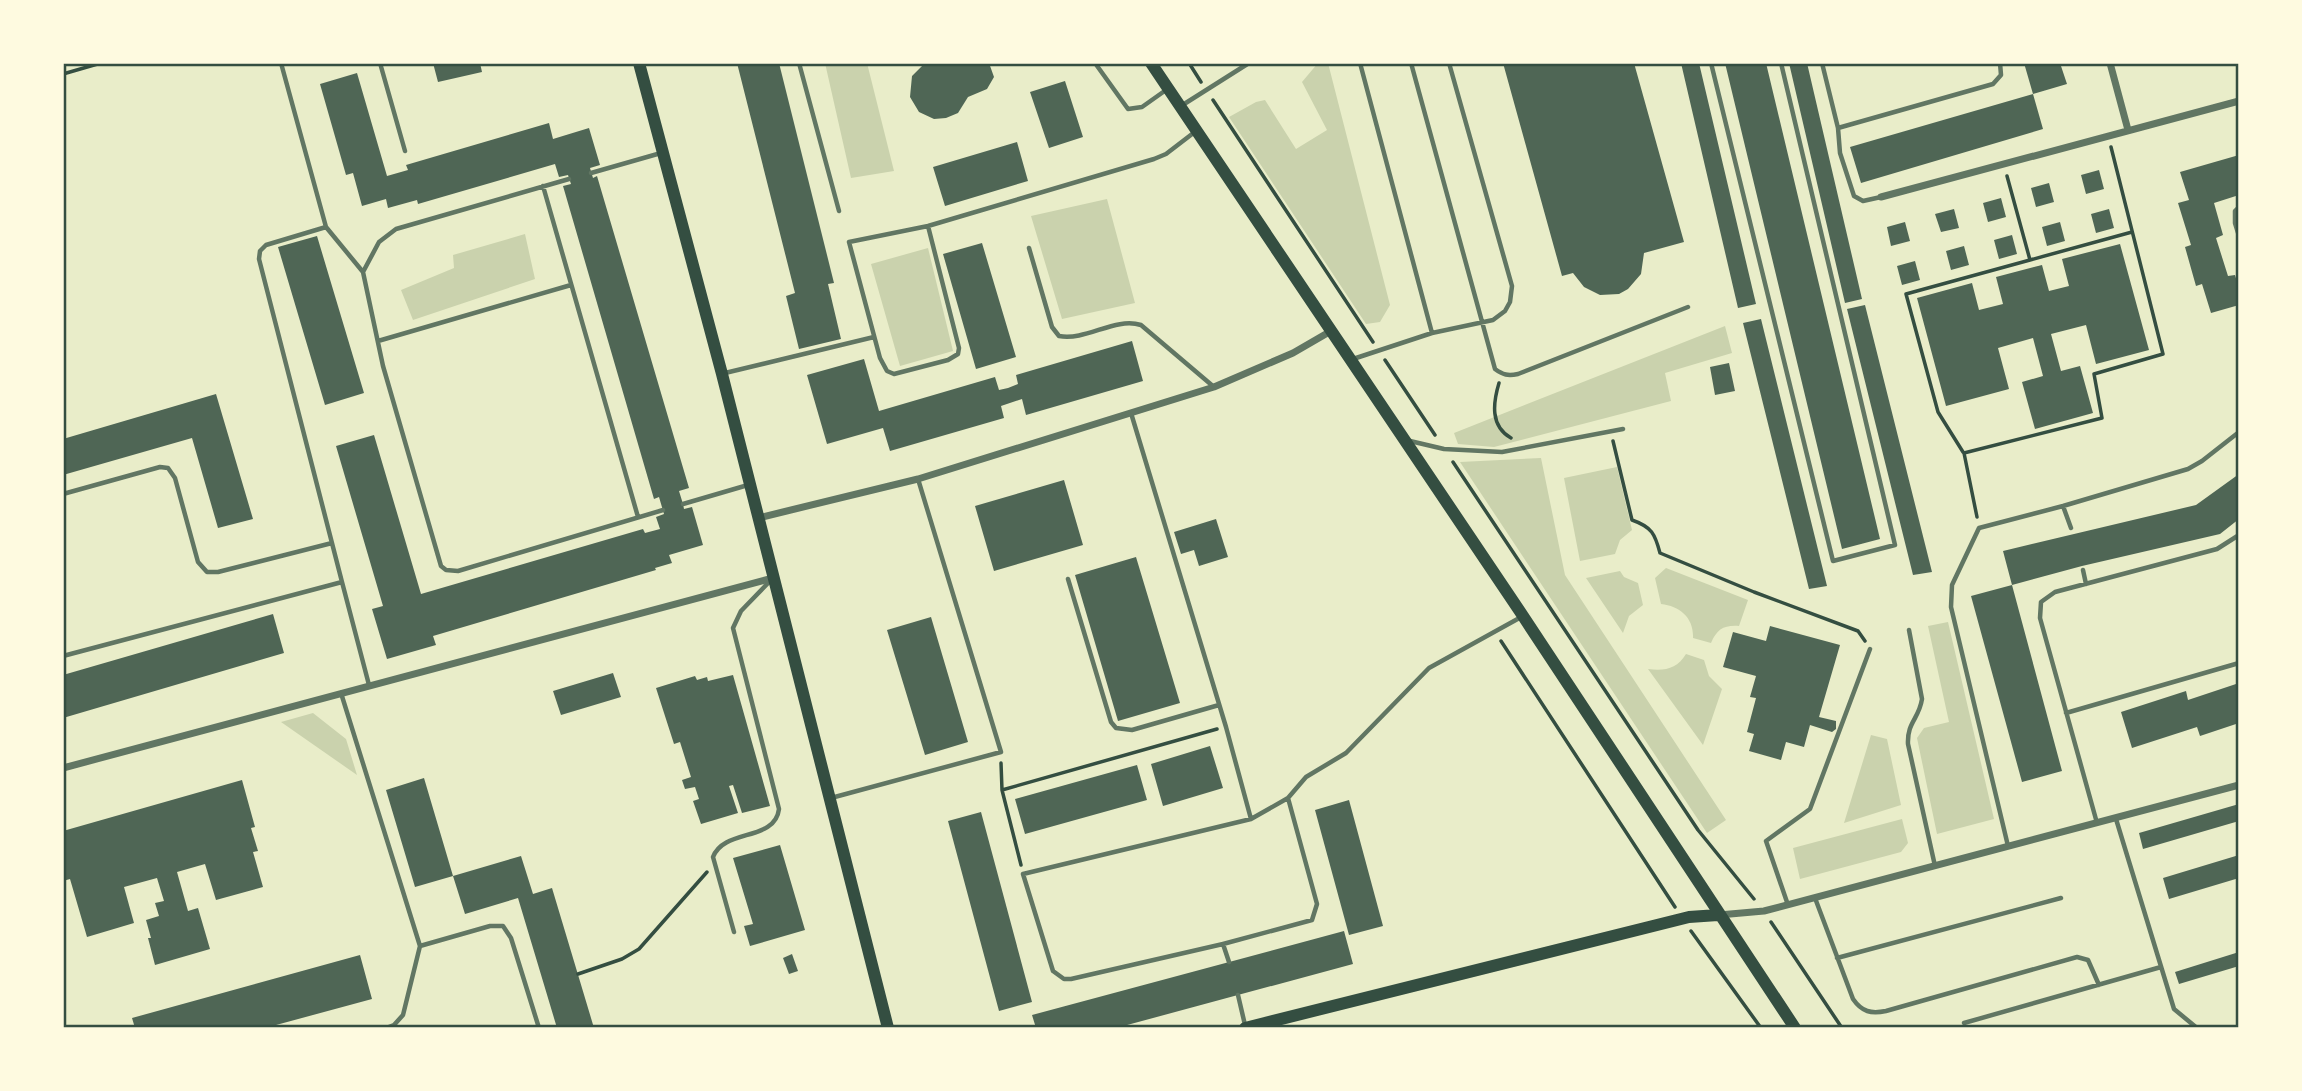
<svg xmlns="http://www.w3.org/2000/svg" width="2302" height="1091" font-family="Inter,sans-serif">
  <style>
    .green { fill: #cad2ad }
    .building { fill: #4f6655 }
    .lines { fill: none; stroke-linecap: round; stroke-linejoin: round }
    .path { stroke: #344e41; stroke-width: 3.5 }
    .service { stroke: #617663; stroke-width: 4.5 }
    .minor { stroke: #617663; stroke-width: 7 }
    .secondary { stroke: #344e41; stroke-width: 12 }
    .neatline { fill: none; stroke: #344e41; stroke-width: 2.5 }
  </style>
  <rect width="100%" height="100%" fill="#e9edc9"/>
  <path class="green" d="M825,63H867L894,171L851,178Z
    M1318,63H1328L1390,305L1380,322L1366,324L1229,117L1256,102L1265,100L1296,149L1327,130L1302,82Z
    M1107,199L1135,303L1062,319L1031,216Z
    M525,234L535,279L413,320L401,290L454,268L453,255Z
    M928,248L953,351L900,366L871,264Z
    M1725,326L1732,353L1665,373L1671,401L1494,447L1458,444L1454,433Z
    M1541,458L1565,575L1726,820L1707,833L1460,462Z
    M1617,467L1632,530L1620,540L1615,554L1580,561L1564,478Z
    M1666,568L1748,600L1739,626C1724,625 1717,629 1711,643L1693,638C1694,618 1680,606 1661,604L1655,578Z
    M1620,571L1624,577L1638,583L1643,605L1629,616L1623,633L1586,578Z
    M1948,622L1994,819L1937,834L1917,738L1924,728L1949,722L1928,626Z
    M1686,654L1704,660L1709,676L1722,689L1703,745L1648,669C1665,671 1677,669 1686,654Z
    M313,713L346,739L357,775L281,722Z
    M1871,735L1887,739L1901,805L1844,823Z
    M1902,819L1908,843L1901,852L1800,879L1793,848Z"/>
  <path class="building" d="M433,63H480L482,72L438,82Z
    M737,63H779L834,283L828,284L841,339L799,349L786,296L795,293Z
    M925,63H989L994,77L987,89L968,97L958,113L946,118L934,119L919,112L910,97L912,76Z
    M1503,63H1634L1684,242L1644,253L1641,274L1628,289L1619,294L1600,295L1584,287L1573,273L1562,276Z
    M1681,63H1699L1756,304L1738,308Z
    M1725,63H1766L1880,539L1842,549Z
    M1789,63H1807L1862,299L1845,303Z
    M2024,63H2060L2067,84L2033,94Z
    M357,73L387,176L408,170L406,165L549,123L553,139L589,128L600,165L590,168L593,178L597,176L689,488L679,491L683,504L684,509L692,507L703,545L669,555L672,563L655,568L656,570L433,636L436,645L387,659L372,609L383,606L336,446L374,435L421,594L643,529L645,533L660,529L656,517L664,514L659,497L654,499L563,186L571,184L568,175L559,177L555,164L418,204L417,200L388,208L386,199L362,206L353,173L346,175L320,84Z
    M1065,81L1083,137L1049,148L1030,92Z
    M2033,94L2043,129L1861,183L1850,147Z
    M1017,142L1028,181L945,206L933,167Z
    M2239,155V195L2214,203L2223,235L2216,238L2228,276L2235,275L2239,289V305L2211,313L2202,284L2196,286L2185,247L2191,245L2178,203L2189,200L2180,172Z
    M2099,170L2104,189L2086,194L2081,175Z
    M2049,183L2054,202L2036,207L2031,188Z
    M2001,198L2006,217L1988,222L1983,203Z
    M1954,209L1959,228L1941,232L1935,214Z
    M2109,209L2114,228L2096,233L2091,214Z
    M1905,222L1910,241L1891,246L1887,227Z
    M2060,222L2065,241L2047,246L2042,227Z
    M2012,235L2017,254L1999,259L1994,240Z
    M317,236L364,393L325,405L278,247Z
    M982,243L1016,357L976,369L943,254Z
    M2120,244L2149,350L2096,364L2086,325L2051,334L2061,371L2080,366L2093,413L2035,429L2022,382L2043,376L2033,338L1998,348L2009,389L1946,406L1917,298L1972,283L1979,310L2003,304L1996,277L2042,265L2049,291L2069,286L2062,259Z
    M1964,246L1969,265L1951,270L1946,251Z
    M1915,261L1920,280L1902,285L1897,266Z
    M1865,305L1932,572L1913,575L1847,309Z
    M1761,319L1827,586L1809,589L1743,323Z
    M1132,341L1143,381L1026,415L1022,399L1001,406L1004,418L890,451L883,428L827,444L807,375L864,359L879,411L995,377L999,390L1008,388L1018,384L1016,375Z
    M1729,363L1735,391L1715,395L1710,367Z
    M216,394L253,519L218,528L192,438L63,475V439Z
    M2239,474V519L2220,534L2082,566L2012,585L2003,551L2196,505Z
    M1064,480L1083,545L994,571L975,506Z
    M1216,519L1228,557L1199,566L1194,550L1181,554L1174,532Z
    M1136,557L1180,703L1118,721L1075,575Z
    M2012,585L2062,771L2022,782L1971,596Z
    M273,614L284,653L63,718V675Z
    M931,617L968,742L925,755L887,630Z
    M1770,626L1840,645L1819,717L1836,721V729L1832,732L1810,725L1804,747L1786,742L1781,760L1749,751L1754,734L1747,732L1756,698L1750,697L1756,676L1723,667L1733,632L1766,641Z
    M613,673L621,697L561,715L553,691Z
    M733,675L770,806L742,813L733,785L729,786L738,813L701,824L693,801L699,799L695,787L685,789L682,780L691,777L680,742L674,744L656,688L695,676L697,680L707,677L708,681Z
    M2239,683V723L2200,736L2197,727L2132,748L2121,712L2186,691L2188,700Z
    M1210,746L1223,788L1163,806L1151,764Z
    M1137,765L1147,800L1025,834L1015,799Z
    M424,778L453,876L415,887L386,790Z
    M242,780L255,827L251,828L258,851L253,852L263,887L216,900L205,864L177,872L188,911L198,908L210,949L155,965L148,938H151L146,920L159,916L155,903L164,901L157,878L124,887L134,923L87,937L70,879L63,881V831Z
    M1349,800L1383,926L1349,935L1315,810Z
    M2239,804V821L2143,849L2139,833Z
    M981,812L1032,1002L999,1011L948,821Z
    M780,845L805,930L750,946L744,926L753,924L733,858Z
    M2239,855V878L2169,899L2163,878Z
    M521,856L533,894L552,888L594,1028H557L518,898L465,914L453,876Z
    M1344,931L1353,964L1116,1028H1036L1032,1015Z
    M2239,952V966L2179,984L2175,972Z
    M792,954L798,971L789,974L783,958Z
    M360,955L372,999L265,1028H135L132,1018Z"/>
  <g class="lines">
    <path class="path" d="M1189,63L1201,82
      M63,74L101,63
      M1213,100L1373,342
      M2007,176L2030,260L2132,232
      M1385,360L1435,435
      M1499,383C1493,403 1490,426 1511,438
      M1613,441L1632,520C1652,527 1655,534 1660,553L1754,592L1858,631L1865,641
      M1963,452L1938,412L1906,294L2030,260
      M1453,462L1698,830L1754,899
      M1977,517L1964,453L2102,418L2094,374L2163,354L2111,147
      M1501,641L1675,907
      M1001,763L1002,790L1021,865
      M1002,790L1217,729
      M1771,922L1842,1028
      M1691,931L1761,1028
      M578,974L622,959L639,949L707,872"/>
    <path class="service" d="M281,63L326,227L363,272L383,366L441,566L446,570L458,571L663,510
      M380,63L405,151
      M799,63L839,211
      M1095,63L1128,109L1142,107L1166,90
      M1360,63L1432,333
      M1411,63L1495,369C1503,375 1508,376 1518,374L1688,307
      M1711,63L1833,561L1895,545L1781,63
      M1822,63L1838,128
      M1181,106L1249,63
      M591,173L661,153
      M543,186L638,517
      M1881,197L1863,201L1854,196L1840,153L1838,128L1993,84L2001,75L2000,63
      M2239,207L2235,211V223L2239,236
      M928,226L959,348L958,354L948,360L894,374L887,371L880,358L849,242L928,226L1154,159L1166,154L1196,131
      M326,227L266,245L260,251L259,259L342,582
      M1029,248L1052,327L1059,336C1087,341 1114,317 1141,325L1214,387
      M363,272L379,242L396,229L569,179
      M378,341L571,285
      M1353,359L1432,333L1493,320L1505,311L1510,302L1512,286L1449,63
      M725,373L874,337
      M1131,413L1226,727L1251,819
      M1410,441L1444,449L1502,452L1623,429
      M63,494L160,467L168,468L175,478L198,562L207,572H218L332,543
      M683,504L748,485
      M2063,506L2071,528
      M2083,570L2086,584
      M1068,579L1111,722L1116,728L1132,730L1219,705
      M1909,630L1922,699C1919,719 1907,722 1908,744L1935,866
      M63,656L342,582L369,685
      M341,693L420,946L403,1015L394,1025L386,1028
      M2066,713L2239,663
      M831,798L1001,752L918,479
      M1288,798L1317,904L1312,920L1223,944L1071,979H1064L1053,971L1023,874L1251,819Z
      M1288,798L1306,777L1346,753L1429,668L1523,616
      M2116,819L2174,1009L2197,1028
      M2097,823L2040,618L2041,602L2055,592L2217,549L2239,535
      M2008,846L1951,607L1952,585L1979,528L2063,506L2188,469L2202,461L2239,432
      M1815,898L1853,999C1862,1012 1871,1014 1886,1011L2077,957L2088,960L2099,985
      M1788,905L1766,841L1810,809L1870,649
      M734,932L713,857C724,828 775,842 779,809L733,628L741,611L771,580
      M1223,944L1229,962
      M420,946L490,926H503L511,938L539,1028
      M1837,958L2061,898
      M1238,995L1245,1025
      M1964,1023L2161,967"/>
    <path class="minor" d="M2110,63L2128,130
      M1881,197L2239,101
      M758,518L918,479L1214,387L1293,353L1331,331
      M63,768L773,578
      M1719,915L1764,911L2239,785"/>
    <path class="secondary" d="M639,63L722,374L888,1028
      M1151,63L1523,616L1795,1028
      M1245,1028L1689,917L1718,915"/>
  </g>
  <rect width="2302" height="1091" fill="none" stroke="#fefae0" stroke-width="130"/>
  <rect x="65" y="65" width="2172" height="961" class="neatline"/>
</svg>
